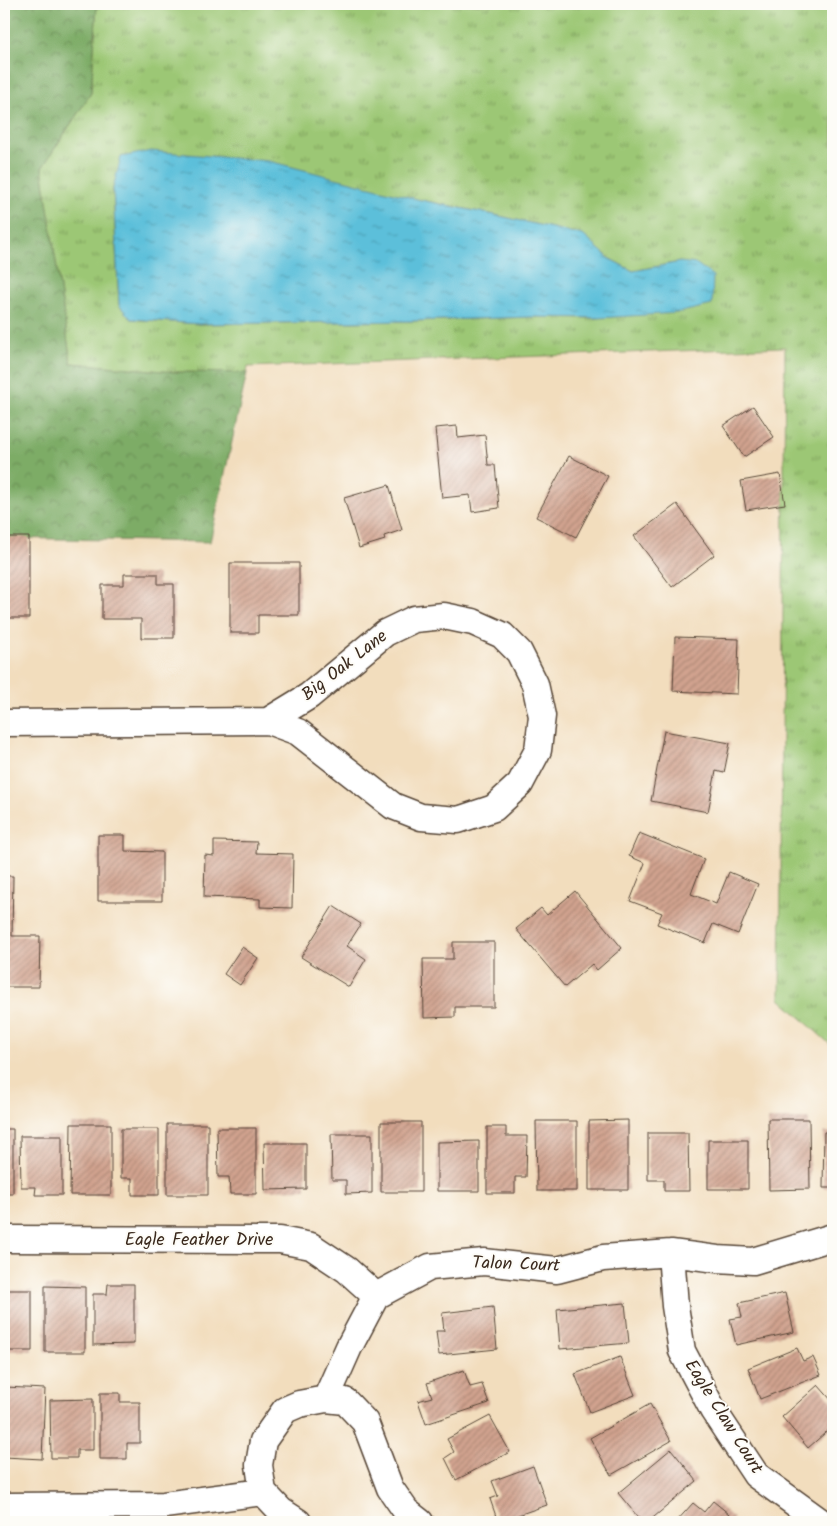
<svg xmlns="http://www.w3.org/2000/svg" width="837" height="1526" font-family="Kalam,sans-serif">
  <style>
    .grass { fill: url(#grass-tufts); stroke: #6c7849; fill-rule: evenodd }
    .forest { fill: url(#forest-crowns); stroke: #5c6b42 }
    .water { fill: url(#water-ripples); stroke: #4b747c }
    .building { fill: url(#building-hatch) }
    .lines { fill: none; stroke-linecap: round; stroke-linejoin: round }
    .minor-casing { stroke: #564536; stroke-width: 29 }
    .minor { stroke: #fff; stroke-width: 26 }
    .labels { text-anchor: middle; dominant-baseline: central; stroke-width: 4; stroke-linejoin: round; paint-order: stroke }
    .street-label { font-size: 18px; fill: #3b2a1e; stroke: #fdfcf7 }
  </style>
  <defs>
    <pattern id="grass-tufts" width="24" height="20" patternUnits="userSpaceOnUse" patternTransform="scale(1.25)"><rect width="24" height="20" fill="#9cc774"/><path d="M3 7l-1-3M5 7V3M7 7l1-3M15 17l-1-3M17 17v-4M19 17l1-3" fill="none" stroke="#80a25f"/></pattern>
    <pattern id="forest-crowns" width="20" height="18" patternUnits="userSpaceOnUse" patternTransform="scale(1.25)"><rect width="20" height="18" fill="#7dac66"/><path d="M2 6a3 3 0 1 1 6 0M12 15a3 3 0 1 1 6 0" fill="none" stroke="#688c53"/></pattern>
    <pattern id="water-ripples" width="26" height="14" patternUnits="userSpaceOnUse" patternTransform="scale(1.25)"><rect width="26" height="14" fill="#5bbfda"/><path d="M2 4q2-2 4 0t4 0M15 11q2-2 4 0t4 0" fill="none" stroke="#4c9bb0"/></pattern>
    <pattern id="building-hatch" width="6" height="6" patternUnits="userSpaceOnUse" patternTransform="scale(1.25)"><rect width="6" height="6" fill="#d1a38f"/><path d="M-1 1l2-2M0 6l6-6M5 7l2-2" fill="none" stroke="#ab8574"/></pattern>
  </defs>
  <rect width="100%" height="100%" fill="#fdfcf7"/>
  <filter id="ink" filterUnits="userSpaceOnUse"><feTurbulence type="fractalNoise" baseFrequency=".02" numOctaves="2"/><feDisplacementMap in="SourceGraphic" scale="10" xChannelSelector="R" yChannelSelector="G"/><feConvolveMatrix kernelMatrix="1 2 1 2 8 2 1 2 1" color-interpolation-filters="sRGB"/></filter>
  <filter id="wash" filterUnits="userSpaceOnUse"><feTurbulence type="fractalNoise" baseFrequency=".0096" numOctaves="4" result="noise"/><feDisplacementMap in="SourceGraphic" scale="20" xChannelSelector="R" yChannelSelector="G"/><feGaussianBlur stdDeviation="1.12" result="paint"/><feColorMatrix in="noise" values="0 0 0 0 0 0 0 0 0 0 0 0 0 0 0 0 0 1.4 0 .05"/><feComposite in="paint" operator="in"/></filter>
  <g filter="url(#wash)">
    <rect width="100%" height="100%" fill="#f2ddbd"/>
    <path class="grass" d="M97,4H833V1047L780,999L785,347L248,367L247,373L174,372L71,363L42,168L91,93ZM113,188L421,200L495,215L582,235L610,259L633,271L680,262L599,318L531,317L414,321L199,324L131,319L119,305Z"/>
    <path class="forest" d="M4,4H97L91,93L42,168L71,363L174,372L247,373L210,542L4,538Z"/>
    <path class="water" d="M151,151L269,161L421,200L495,215L583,235L610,259L633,271L680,262L697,264L713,276L712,305L677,313L599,318L531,317L414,321L199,324L131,319L119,305L113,188L121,157Z"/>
    <g id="blocks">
      <path class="building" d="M753,406L774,437L744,457L723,426Z
        M457,426L458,438L485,435L488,465H495L499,508L472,512L470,495L442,498L435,428Z
        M569,456L608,476L576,537L536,517Z
        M780,474L785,504L746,510L741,481Z
        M389,485L402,530L384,536L385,540L359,548L344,498Z
        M677,504L714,555L672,587L634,536Z
        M4,537H29V618H4Z
        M230,563H299V615H258V633H230Z
        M124,574H158V584H174V638H141V619H102V585H124Z
        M675,637L739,639L737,694L673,691Z
        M664,731L730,743L724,773L716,771L708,812L651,801Z
        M639,833L704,859L691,894L716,904L729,872L758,884L738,934L713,924L705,943L657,924L662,913L630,901L645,863L629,856Z
        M98,835H125V851L162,852V901H98Z
        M214,841L257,842L256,853L293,854L292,908L260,907V899L204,897L205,855L214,856Z
        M4,876H13L12,936H40L39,987H4Z
        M575,891L622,948L597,970L592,964L565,987L516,929L541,908L547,915Z
        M333,906L361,924L347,946L366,959L349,987L301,957Z
        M453,942H494V1007H455V1017L424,1018L423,959H453Z
        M242,947L258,958L240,985L224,974Z
        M768,1119H809L810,1189L769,1190Z
        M628,1120V1190H589V1121Z
        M536,1121H577V1191H537Z
        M381,1122H421V1192H381Z
        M71,1124H111V1195H70Z
        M167,1124H208V1195H167Z
        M487,1127H506V1136H527L526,1177H515V1193H487Z
        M217,1128H256V1194H230L229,1177H218Z
        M4,1129H13V1194H4Z
        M121,1129H159V1195H132V1178H121Z
        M824,1132H833V1188H823Z
        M648,1133H688L689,1191H664V1180H648Z
        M331,1134H372V1193L346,1194V1180H332Z
        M20,1136H62V1195H35L36,1187H21Z
        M708,1140H748V1189H708Z
        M479,1141V1191H437V1142Z
        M264,1143H306V1189L265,1190Z
        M108,1284H134V1344L93,1345V1294H107Z
        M45,1286L85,1287V1352H45Z
        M4,1290H32V1351H4Z
        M785,1293L794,1332L736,1345L730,1319L742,1317L739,1303Z
        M625,1303L629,1343L560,1349L557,1309Z
        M493,1307L497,1349L439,1355L436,1331H444L442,1313Z
        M797,1348L803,1361L813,1357L821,1375L760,1399L748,1368Z
        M620,1357L635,1395L590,1412L575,1374Z
        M464,1370L470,1387L482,1384L489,1403L426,1424L418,1401L432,1397L427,1383Z
        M818,1385L833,1402V1426L808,1448L782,1417Z
        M5,1387L45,1389L42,1459L4,1457Z
        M100,1393H120V1402H140V1443H127V1459H100Z
        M93,1399V1450H77V1458H51L50,1400Z
        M650,1404L671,1441L611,1475L590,1438Z
        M490,1416L510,1452L456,1480L445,1458L454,1452L447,1439Z
        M671,1449L697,1481L648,1522H642L618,1493Z
        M533,1466L547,1505L498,1522L490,1499L498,1496L492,1481Z
        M713,1501L734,1518L730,1522H676L693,1503L704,1512Z"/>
    </g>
  </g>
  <g filter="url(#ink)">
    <use href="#blocks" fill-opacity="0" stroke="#564536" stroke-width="1"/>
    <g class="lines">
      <defs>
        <path id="minor" d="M4,723L268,721L298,732L393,806L421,817L458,820L494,808L520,784L538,750L542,716L535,684L519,652L502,635L473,622L444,616L414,619L385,633L309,696L268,721
          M4,1239L280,1240L311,1246L347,1270L376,1296
          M671,1253L675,1306L682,1351L713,1410L756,1475L821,1522
          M326,1399L349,1347L376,1296L430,1267L484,1262L557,1270L603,1258L671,1253L717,1259L753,1261L833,1237
          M4,1506L164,1505L263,1492
          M298,1522L281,1511L263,1492L259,1465L263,1441L285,1410L299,1404L326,1399L345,1401L365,1422L390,1488L406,1511L420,1522"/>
      </defs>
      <use href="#minor" class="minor-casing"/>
      <use href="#minor" class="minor"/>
    </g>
  </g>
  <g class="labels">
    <g class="street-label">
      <text transform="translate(345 666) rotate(-38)">Big Oak Lane</text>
      <text x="199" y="1240">Eagle Feather Drive</text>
      <text transform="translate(516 1265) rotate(2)">Talon Court</text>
      <text transform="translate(723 1417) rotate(58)">Eagle Claw Court</text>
    </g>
  </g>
  <rect width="837" height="1526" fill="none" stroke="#fdfcf7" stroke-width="20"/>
</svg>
